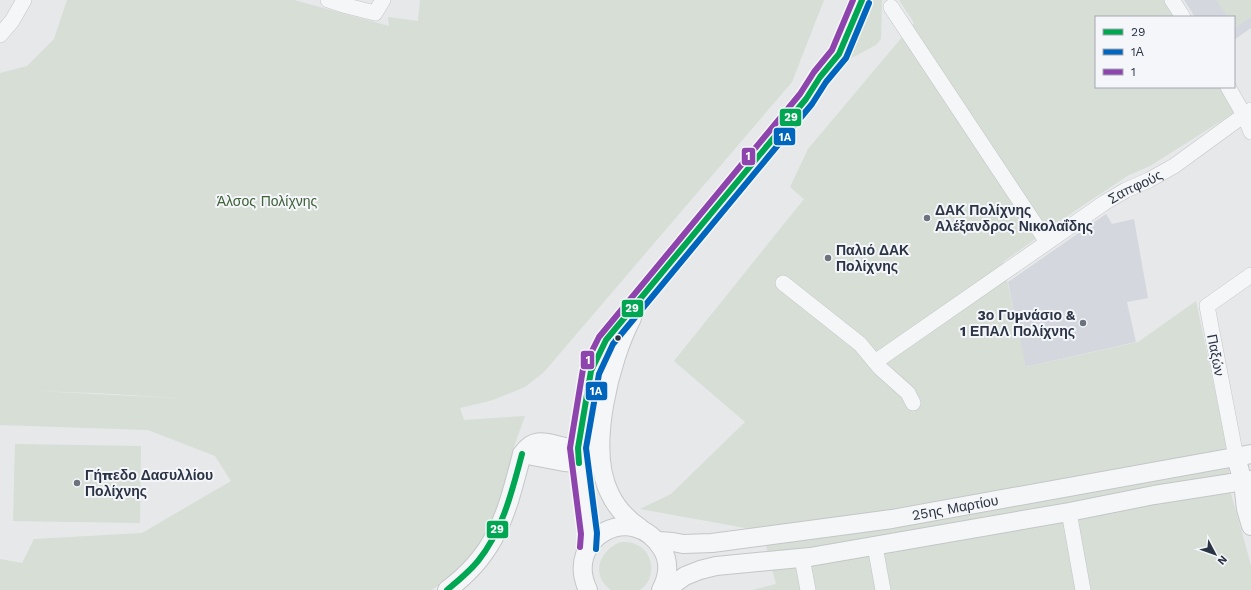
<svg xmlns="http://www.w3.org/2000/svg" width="1251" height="590" font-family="'Work Sans',sans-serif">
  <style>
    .built { fill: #d4d7dd }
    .green { fill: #d6ded6; fill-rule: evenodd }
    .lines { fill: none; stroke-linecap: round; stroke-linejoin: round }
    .minor-casing { stroke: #c4c6c8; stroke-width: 16 }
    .tertiary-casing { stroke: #c4c6c8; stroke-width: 20 }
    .minor { stroke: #f5f6f7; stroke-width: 15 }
    .tertiary { stroke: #f5f6f7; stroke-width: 18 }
    .bus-1-casing { stroke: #f4f6f9; stroke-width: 9 }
    .bus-2-casing { stroke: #f4f6f9; stroke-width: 9 }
    .bus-3-casing { stroke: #f4f6f9; stroke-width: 9 }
    .bus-1 { stroke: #00a651; stroke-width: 6 }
    .bus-2 { stroke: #0065bd; stroke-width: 6 }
    .bus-3 { stroke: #8e44ad; stroke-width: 6 }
    .poi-dot { fill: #6c737f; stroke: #f4f6f9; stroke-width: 1.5 }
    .bus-dot { fill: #2b3445; stroke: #f4f6f9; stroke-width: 1.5 }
    .labels { text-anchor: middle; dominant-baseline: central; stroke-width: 4; stroke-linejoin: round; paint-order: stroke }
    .street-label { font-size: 14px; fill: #2b3445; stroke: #f4f6f9 }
    .park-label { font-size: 14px; fill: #3f6138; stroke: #f4f6f9 }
    .poi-label { font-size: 14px; font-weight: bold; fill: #2b3445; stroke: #f4f6f9; text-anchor: start }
    .line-badge { stroke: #f4f6f9; stroke-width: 1.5 }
    .badge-label { font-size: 11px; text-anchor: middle; font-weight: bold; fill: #fff }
  </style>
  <rect width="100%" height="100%" fill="#e6e8ea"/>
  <path class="built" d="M1184,0H1251V28L1234,40V17H1195Z
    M1106,214L1112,224L1134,219L1148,298L1127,302L1136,342L1025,367L1008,282Z"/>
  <path class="green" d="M67,0H294L389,26L388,17L418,21L420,0H824L792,82L544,372L525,387L493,400L460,408L464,420L525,416C521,428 516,439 513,451C506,477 502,507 489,531C476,556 455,574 432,590H0V559L22,563L34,539L142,533L231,481L215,456L148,430L0,425V73L27,66L54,39ZM35,391L95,393L195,399Z
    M871,0H882L881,39L876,45L842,63L841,62Z
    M899,0H1167L1178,17H1096V87H1223L1237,111L1150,166L1129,175L1079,208L1003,262L1026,367L1138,342L1196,301L1228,452L1230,490L1251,565V590H752L776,584L762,531L640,509L671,494L745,422L674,361L804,199L790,187L808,149L914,23Z
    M1216,0H1251V17L1235,28L1234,26V17H1228Z
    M15,444L141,446L140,523L13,521Z
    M621,542C627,542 632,542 637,545C655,553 656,580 640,590H611C590,575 599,550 621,542Z"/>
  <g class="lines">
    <defs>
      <g id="minor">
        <path d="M328,0L343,5L375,13L383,0"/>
        <path d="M1172,0L1183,17"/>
        <path d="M891,7L1047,242"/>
        <path d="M0,35L12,21L24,0"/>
        <path d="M1228,87L1244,115L1251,132"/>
        <path d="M783,283L860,344L880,368L908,393L913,403"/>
        <path id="s1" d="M875,362L1104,203L1126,190L1149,180L1174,166L1251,110"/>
        <path d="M1236,457L1207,306L1251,275"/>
        <path d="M1069,512L1083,590"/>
        <path d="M875,546L883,590"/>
        <path d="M802,558L808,590"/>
      </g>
      <g id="tertiary">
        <path d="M632,318C610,360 587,449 610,494C617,509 627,519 640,528"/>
        <path d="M522,454L564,462L590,464"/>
        <path d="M1236,457L1243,482L1246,509L1251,526"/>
        <path id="s2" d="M658,541L673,542L683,544L712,543L892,519L1251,454"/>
        <path d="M588,548L589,534L579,463L578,448L585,401L591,371L606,340L806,99L820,77L839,54L862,0"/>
        <path d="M447,590C498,553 507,511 522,454C534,436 547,443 565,447C573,448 582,448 590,449"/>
        <path d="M588,590C563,538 633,500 662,549C670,562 668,577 661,590"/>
        <path d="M665,590L685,576L700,570L716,566L810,557L1069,512L1154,495L1251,480"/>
      </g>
    </defs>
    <use href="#minor" class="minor-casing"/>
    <use href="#tertiary" class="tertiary-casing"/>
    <use href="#minor" class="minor"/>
    <use href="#tertiary" class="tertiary"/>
    <defs>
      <path id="bus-1" d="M579,463L578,448L591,371L606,340L806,99L820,77L839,54L862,0
        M447,590C458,581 469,572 478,561C503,530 512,491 522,454"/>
      <path id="bus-2" d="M596,549L597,533L586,448L599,374L613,344L812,104L826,82L846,58L869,3"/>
      <path id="bus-3" d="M580,547L581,534L570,448L583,369L599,337L800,94L814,72L832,50L853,0"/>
    </defs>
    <use href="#bus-1" class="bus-1-casing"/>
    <use href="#bus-2" class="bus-2-casing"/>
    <use href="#bus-3" class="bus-3-casing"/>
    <use href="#bus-1" class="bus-1"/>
    <use href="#bus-2" class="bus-2"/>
    <use href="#bus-3" class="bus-3"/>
  </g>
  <g class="poi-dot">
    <circle cx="927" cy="218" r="4"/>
    <circle cx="828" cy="258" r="4"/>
    <circle cx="1083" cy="323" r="4"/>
    <circle cx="77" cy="483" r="4"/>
  </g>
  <circle class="bus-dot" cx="618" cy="338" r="3.5"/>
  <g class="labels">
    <g class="street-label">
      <text stroke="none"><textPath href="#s1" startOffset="314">Σαπφούς</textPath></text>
      <text transform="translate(1216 355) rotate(79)">Παξών</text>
      <text stroke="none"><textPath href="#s2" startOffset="300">25ης Μαρτίου</textPath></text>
    </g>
    <g class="park-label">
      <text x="267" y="201">Άλσος Πολίχνης</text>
    </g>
    <g class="poi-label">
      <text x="935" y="210">ΔΑΚ Πολίχνης<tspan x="935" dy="16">Αλέξανδρος Νικολαΐδης</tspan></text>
      <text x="836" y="250">Παλιό ΔΑΚ<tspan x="836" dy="16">Πολίχνης</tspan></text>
      <text x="1075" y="315" text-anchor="end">3ο Γυμνάσιο &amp;<tspan x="1075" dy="16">1 ΕΠΑΛ Πολίχνης</tspan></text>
      <text x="85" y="475">Γήπεδο Δασυλλίου<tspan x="85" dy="16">Πολίχνης</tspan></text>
    </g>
  </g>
  <g class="line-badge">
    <rect x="779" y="108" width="23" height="19" rx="4" fill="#00a651"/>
    <rect x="773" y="127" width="23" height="19" rx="4" fill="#0065bd"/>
    <rect x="741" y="147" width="15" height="19" rx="4" fill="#8e44ad"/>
    <rect x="621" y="299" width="23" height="19" rx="4" fill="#00a651"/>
    <rect x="580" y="350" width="15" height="20" rx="4" fill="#8e44ad"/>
    <rect x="585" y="381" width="23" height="20" rx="4" fill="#0065bd"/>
    <rect x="486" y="520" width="23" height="19" rx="4" fill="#00a651"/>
  </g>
  <g class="badge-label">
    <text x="791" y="121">29</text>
    <text x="785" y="141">1Α</text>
    <text x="748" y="160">1</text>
    <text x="632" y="312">29</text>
    <text x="588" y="364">1</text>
    <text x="596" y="395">1Α</text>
    <text x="497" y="533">29</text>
  </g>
  <rect x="1095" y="16" width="140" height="72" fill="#f4f6f9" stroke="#a4a8b1"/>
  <rect x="1103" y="29" width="20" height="6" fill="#00a651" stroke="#a4a8b1"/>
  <text x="1131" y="36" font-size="12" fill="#2b3445">29</text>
  <rect x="1103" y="49" width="20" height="6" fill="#0065bd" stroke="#a4a8b1"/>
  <text x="1131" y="56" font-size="12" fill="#2b3445">1Α</text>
  <rect x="1103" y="69" width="20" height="6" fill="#8e44ad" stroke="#a4a8b1"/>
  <text x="1131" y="76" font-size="12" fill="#2b3445">1</text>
  <g transform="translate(1215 554) rotate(131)" stroke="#f4f6f9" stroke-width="3" paint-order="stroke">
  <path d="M0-3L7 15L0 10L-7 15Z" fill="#2b3445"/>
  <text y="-6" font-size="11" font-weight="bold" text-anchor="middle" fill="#2b3445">N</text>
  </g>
</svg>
